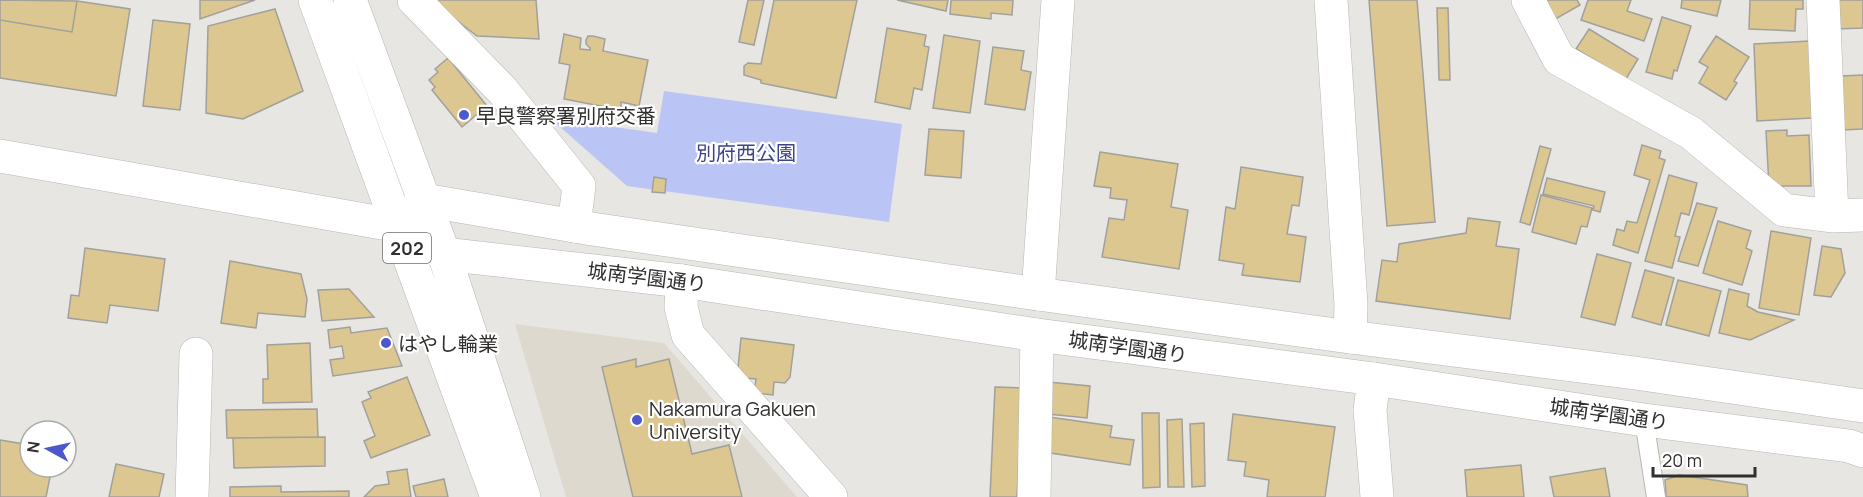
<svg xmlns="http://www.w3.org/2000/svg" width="1863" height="497" font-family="Manrope,'Noto Sans JP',sans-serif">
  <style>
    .built { fill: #ddd9ce }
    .green { fill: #bac5f5 }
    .building { fill: #dbc78f; stroke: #a2a09d; stroke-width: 1.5 }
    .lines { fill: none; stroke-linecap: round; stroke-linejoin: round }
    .lane-casing { stroke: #b7b6b2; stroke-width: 20 }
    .street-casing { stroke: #b7b6b2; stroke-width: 34 }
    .secondary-casing { stroke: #b7b6b2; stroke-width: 34 }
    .highway-casing { stroke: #b7b6b2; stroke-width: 34 }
    .lane { stroke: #fff; stroke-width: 18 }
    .street { stroke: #fff; stroke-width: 33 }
    .secondary { stroke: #fff; stroke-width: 33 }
    .highway { stroke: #fff; stroke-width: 33 }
    .poi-dot { fill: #4d58cd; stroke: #fff; stroke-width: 2 }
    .labels { text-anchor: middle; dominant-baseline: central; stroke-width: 4.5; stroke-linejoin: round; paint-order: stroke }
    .shield { fill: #fff; stroke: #6e6d6d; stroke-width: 1.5 }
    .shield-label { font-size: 18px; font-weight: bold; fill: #302f2e }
    .poi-label { font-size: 20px; fill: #302f2e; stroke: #fff; text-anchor: start }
    .park-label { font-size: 20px; fill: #3c4686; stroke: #fff }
    .street-label { font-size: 20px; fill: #302f2e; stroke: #fff }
  </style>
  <rect width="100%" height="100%" fill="#e7e6e2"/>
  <path class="built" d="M515,324L664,343L797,497H566Z"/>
  <path class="green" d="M664,91L902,124L889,222L627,186L550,118L657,133Z"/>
  <path class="building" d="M0,0L77,1L72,32L0,20Z
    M200,0H255L200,19Z
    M430,0H536L539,39L477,36Z
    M748,0H764L754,45L739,42Z
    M774,0H857L836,98L761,83V80L744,75V66L748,63L761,64Z
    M897,0H948L946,11Z
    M951,0H1013L1012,15L991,13V19L950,14Z
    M1369,0H1417L1435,222L1387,226Z
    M1540,0H1577L1580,5L1552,21Z
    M1588,0H1631L1627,11L1652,19L1644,41L1581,20Z
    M1682,0H1721L1717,16L1681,8Z
    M1750,0H1803V9H1796L1795,31L1749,29Z
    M1835,0H1863V28L1836,29Z
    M77,1L130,9L116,96L0,78V20L72,32Z
    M1437,8H1448L1450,80H1439Z
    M275,9L303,91L243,119L206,113L208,26Z
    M1662,17L1691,26L1677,71L1674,70L1672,79L1646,72Z
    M153,20L190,24L180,110L143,106Z
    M887,28L926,35L924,46L929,47L922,90L914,88L910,109L875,102Z
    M1589,29L1638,59L1626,79L1576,49Z
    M564,34L581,38L580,49L590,50V48L586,44V40L588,36H593L605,39L603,51L648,60L639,106L621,102V110L564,99L570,65L559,63Z
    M944,35L980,41L970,113L933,108Z
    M1716,36L1749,57L1734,81L1737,83L1726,100L1699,83L1708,67L1699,62Z
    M1809,41L1812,118L1757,121L1754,44Z
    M993,47L1024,51L1021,70L1031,72L1025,110L985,104Z
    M448,58L487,106L462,127L432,90L435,87L429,80L438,72L435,69Z
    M1863,75V129L1842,130L1841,76Z
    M929,129L964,131L961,178L925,175Z
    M1787,130V136L1809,135L1811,186H1769L1766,131Z
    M1642,145L1661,151L1659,158L1665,160L1638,253L1613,245L1617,229L1624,231L1627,221L1637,223L1650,180L1634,175Z
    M1540,146L1551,149L1530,225L1520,222Z
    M1100,152L1178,164L1171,207L1188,210L1179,269L1102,257L1109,218L1124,220L1127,200L1110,198L1111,188L1094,186Z
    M1241,167L1303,177L1299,206L1292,205L1287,234L1306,237L1300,282L1242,275L1244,264L1219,260L1226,207L1235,209Z
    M1669,175L1697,183L1689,215L1681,213L1675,236L1680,237L1672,268L1645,261Z
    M654,177L666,179L665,193L652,192Z
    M1547,178L1605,192L1600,212L1593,210L1594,206L1543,194Z
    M1541,195L1592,208L1587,227L1581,226L1576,244L1532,232Z
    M1697,203L1717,208L1698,266L1678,261Z
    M1468,218L1500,222L1496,246L1519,249L1510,319L1376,301L1382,260L1397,262L1399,244L1466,233Z
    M1718,221L1751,231L1746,248L1752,251L1742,285L1703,273Z
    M1771,231L1811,238L1799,315L1759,308Z
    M1822,246L1841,249L1845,273L1831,297L1814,295Z
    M85,248L165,259L158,311L110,305L107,323L68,318L71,295L79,296Z
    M1597,254L1631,263L1615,325L1581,317Z
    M230,261L301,274L307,299L305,317L258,313L256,328L221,323Z
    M1645,270L1674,278L1661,325L1632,317Z
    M1678,280L1721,291L1709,336L1666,325Z
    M349,289L374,317L322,321L318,290Z
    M1729,289L1749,294L1747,306L1758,312L1794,320L1750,340L1719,333Z
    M350,327L351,333L387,328L402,366L333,376L330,360L344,358L342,346L330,348L328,330Z
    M741,338L794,345L790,377L785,383L774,382L773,395L754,393L756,379L745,378L738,368Z
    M310,343L312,402L263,403V379H268L267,345Z
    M636,359V367L669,359L692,454L729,445L742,497H633L602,367Z
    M407,377L430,435L371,458L364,441L375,436L362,402L371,398L368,392Z
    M1048,382L1090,386L1087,418L1038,413Z
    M995,387L1022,388L1017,497H990Z
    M317,409L318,437L227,438L226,410Z
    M1142,413H1159L1160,487L1143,488Z
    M1233,414L1335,427L1325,497H1267L1269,480L1244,476L1246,462L1228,460Z
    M1049,417L1112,426L1110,437L1134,440L1130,465L1044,452Z
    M1182,419L1184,487H1168L1167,420Z
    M1204,423L1205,486L1192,487L1190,424Z
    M325,437V466L234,468L233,438Z
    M0,440L30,445V467H52L46,497H0Z
    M116,464L164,474L159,497H109Z
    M1521,465L1524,497H1467L1465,470Z
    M1605,468L1610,497H1554L1550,477Z
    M407,469L411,497H364L375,486L389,484L387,472Z
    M1679,475L1747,485L1748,497H1666L1665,480Z
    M444,479L448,497H416L413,486Z
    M281,486V492L349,491V497H230V487Z"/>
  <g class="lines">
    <defs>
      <path id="lane" d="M1644,420L1656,497"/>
      <path id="street" d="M414,0L503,91L579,186L574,226
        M1331,0L1351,305L1350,337
        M1528,0L1559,59L1691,133L1784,210L1832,216L1863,215
        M1823,0L1832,216
        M682,281L681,307L688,335L831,497
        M1038,294L1058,0
        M1374,379L1370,410L1377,497
        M192,497L196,354
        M1034,497L1037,335"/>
      <path id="secondary" d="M0,156L399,226L444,254L682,281L1037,335L1374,379L1644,420L1849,446L1863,451
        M406,219L424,200L592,229L1038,294L1350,337L1635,373L1863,406"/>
      <path id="highway" d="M315,0L497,497
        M350,0L444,254L524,497"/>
    </defs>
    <use href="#lane" class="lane-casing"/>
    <use href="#street" class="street-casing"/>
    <use href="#secondary" class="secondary-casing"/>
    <use href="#highway" class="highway-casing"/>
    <use href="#lane" class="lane"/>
    <use href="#street" class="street"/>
    <use href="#secondary" class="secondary"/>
    <use href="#highway" class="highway"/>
  </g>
  <g class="poi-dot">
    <circle cx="464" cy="115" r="6"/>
    <circle cx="386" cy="343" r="6"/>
    <circle cx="637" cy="420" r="6"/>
  </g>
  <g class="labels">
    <rect class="shield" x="383" y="233" width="48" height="30" rx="4.5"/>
    <g class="shield-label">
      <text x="407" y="248">202</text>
    </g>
    <g class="poi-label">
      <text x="476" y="115">早良警察署別府交番</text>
      <text x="398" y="343">はやし輪業</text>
      <text x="649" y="408">Nakamura Gakuen<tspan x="649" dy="23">University</tspan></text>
    </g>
    <g class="park-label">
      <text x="746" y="152">別府西公園</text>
    </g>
    <g class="street-label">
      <text transform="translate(647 277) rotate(7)">城南学園通り</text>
      <text transform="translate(1128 347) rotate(8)">城南学園通り</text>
      <text transform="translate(1609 414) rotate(8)">城南学園通り</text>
    </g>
  </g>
  <g transform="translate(48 449) rotate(278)"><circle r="28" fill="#ffffff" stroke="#acacab" stroke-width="1.5"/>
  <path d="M0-4.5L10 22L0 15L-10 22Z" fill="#4d58cd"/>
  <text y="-9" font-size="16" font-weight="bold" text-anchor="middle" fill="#302f2e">N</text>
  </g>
  <path d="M1653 467v9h102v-9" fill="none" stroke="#302f2e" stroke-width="3"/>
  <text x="1662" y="467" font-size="18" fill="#302f2e" stroke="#ffffff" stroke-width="4.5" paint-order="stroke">20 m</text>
</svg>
